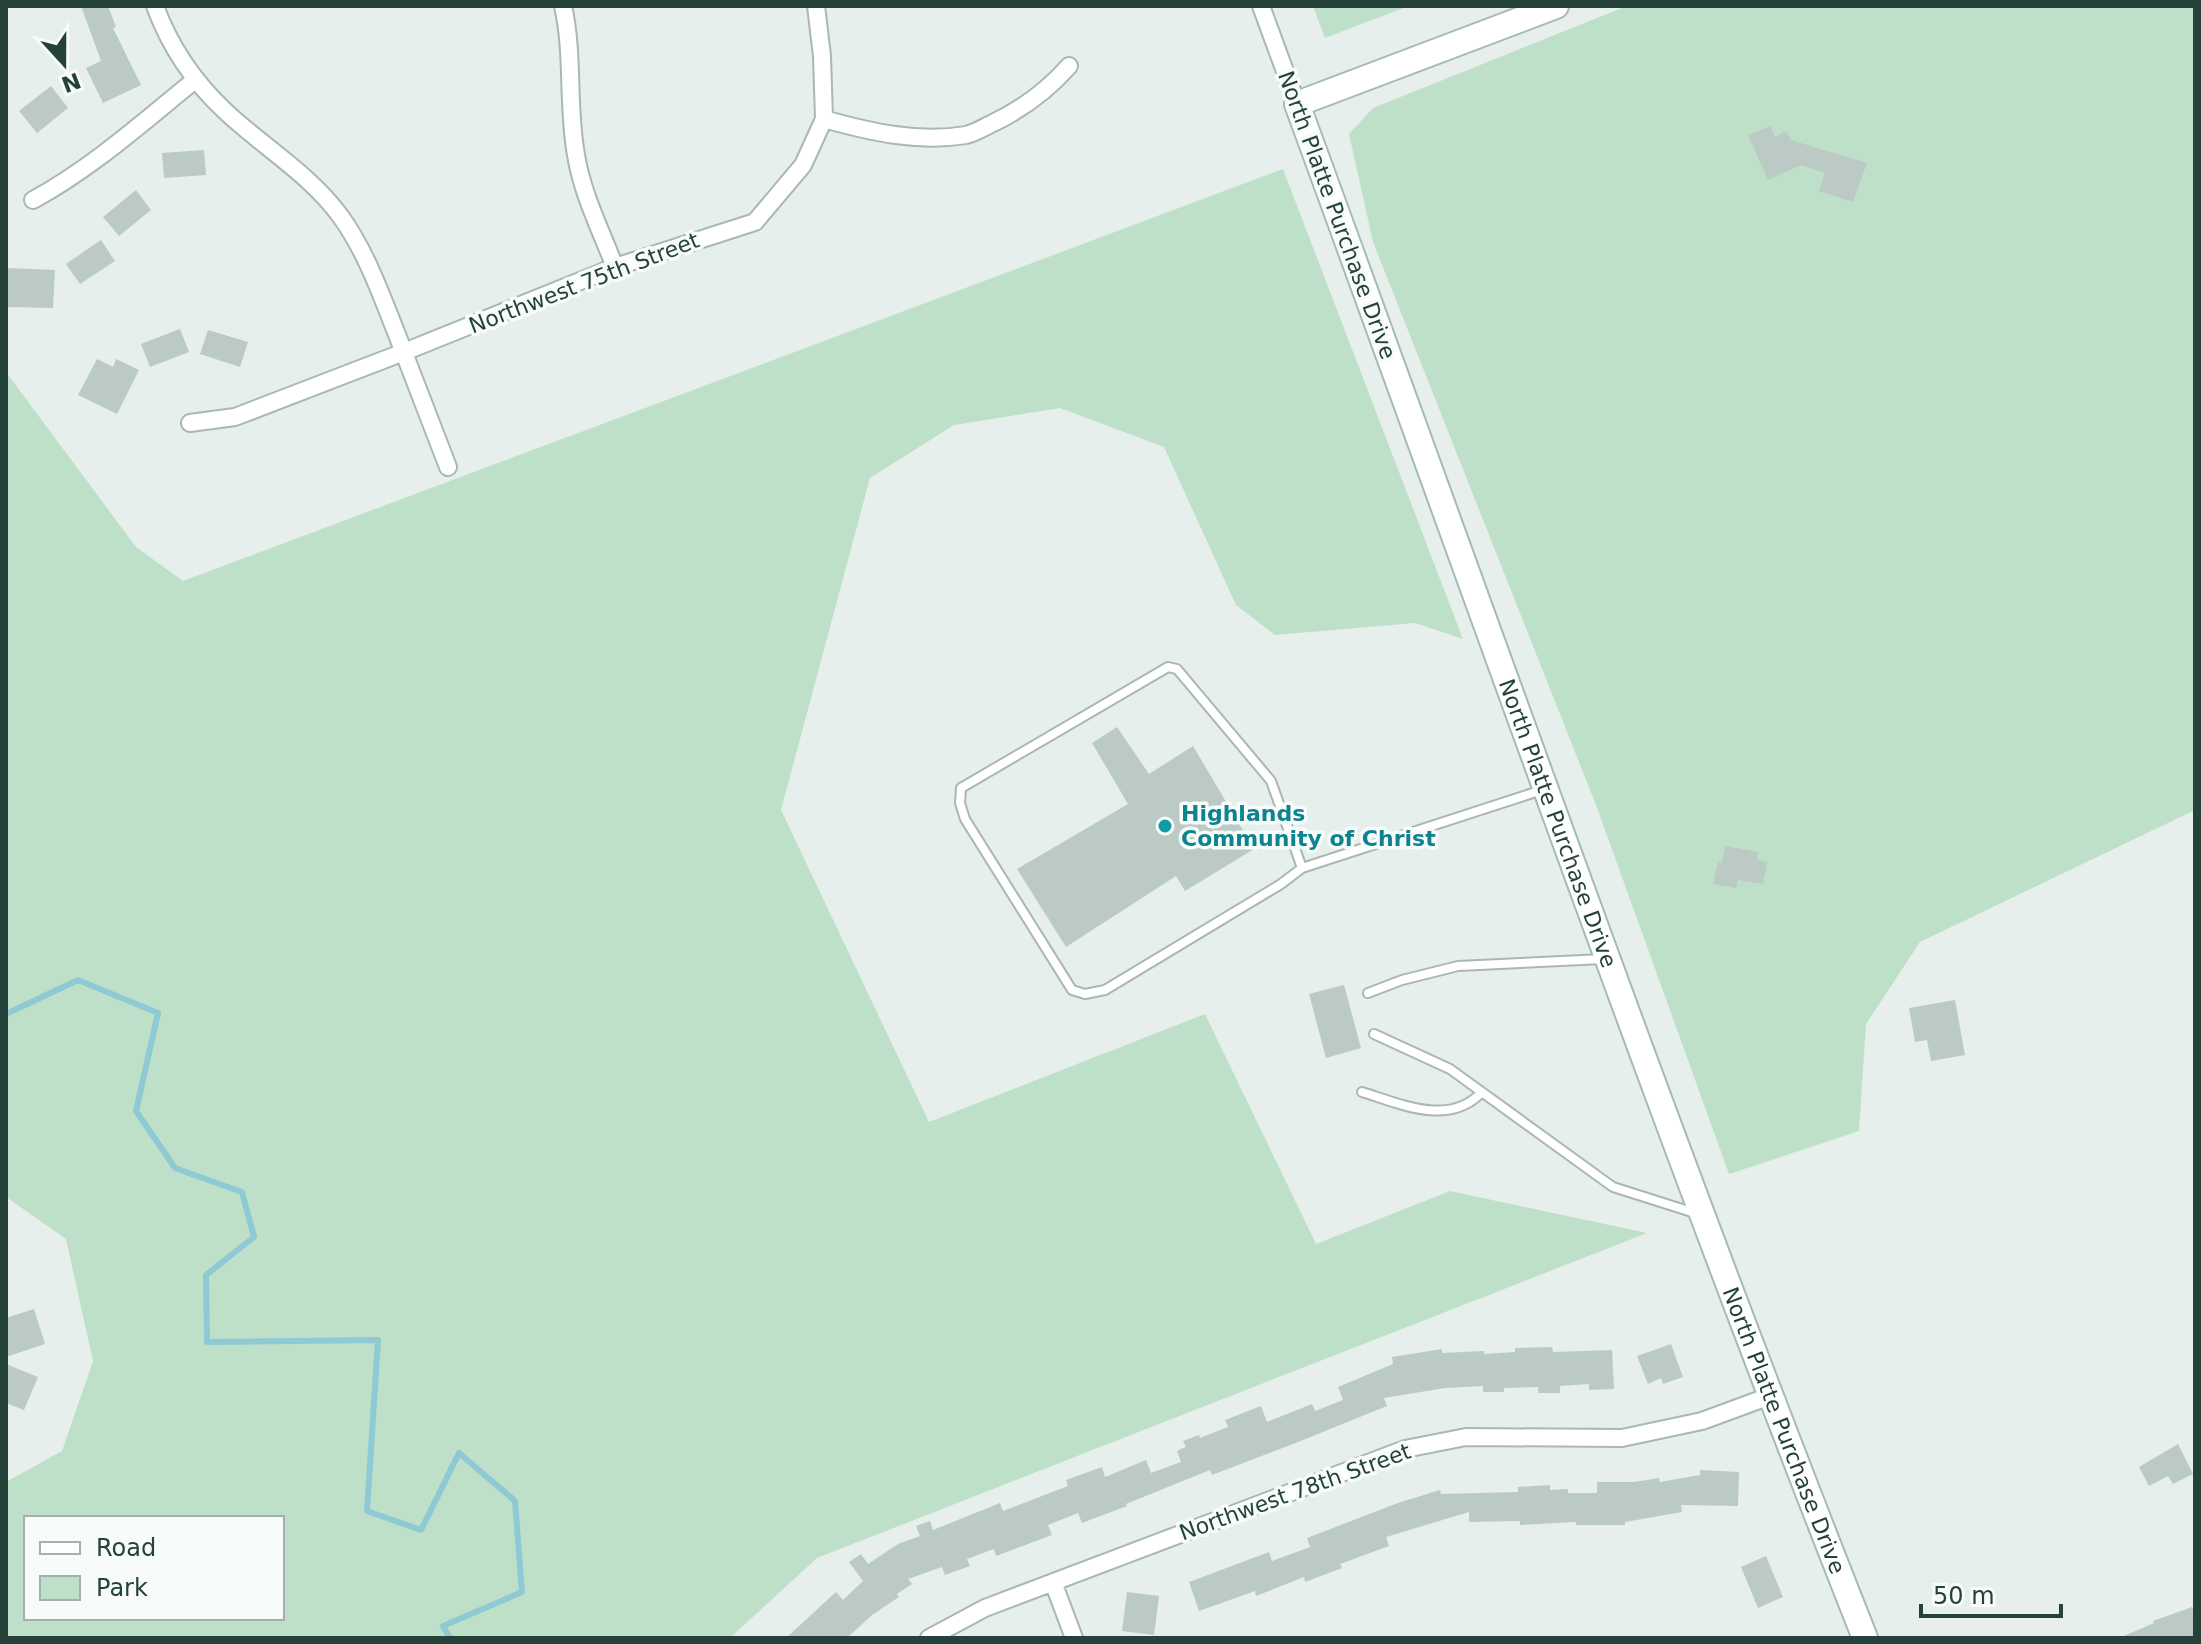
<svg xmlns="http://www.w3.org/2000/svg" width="2201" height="1644" font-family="'DejaVu Sans',sans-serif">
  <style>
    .green { fill: #bfe0c8; fill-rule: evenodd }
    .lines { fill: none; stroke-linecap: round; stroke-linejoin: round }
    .stream { stroke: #8ec9d4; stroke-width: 6 }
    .building { fill: #bbcac4 }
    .lane-casing { stroke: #a8b8b2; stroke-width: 12 }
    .street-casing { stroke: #a8b8b2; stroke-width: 20 }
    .secondary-casing { stroke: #a4bbb3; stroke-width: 28 }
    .lane { stroke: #fff; stroke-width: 8 }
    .street { stroke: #fff; stroke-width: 16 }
    .secondary { stroke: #fff; stroke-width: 24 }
    .culture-dot { fill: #0f9aa8; stroke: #f7fbf9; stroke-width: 3 }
    .labels { text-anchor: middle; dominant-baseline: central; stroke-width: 7; stroke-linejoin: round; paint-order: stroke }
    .street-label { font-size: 22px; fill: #24423a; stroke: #f7fbf9 }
    .culture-label { font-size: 22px; font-weight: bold; fill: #0d838f; stroke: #f7fbf9; text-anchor: start }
  </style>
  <rect width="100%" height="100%" fill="#e6efeb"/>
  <path class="green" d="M1313,6H1409L1325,38Z
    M1627,6H2195V810L1920,942L1866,1024L1859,1131L1729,1174L1596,805L1373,242L1349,134L1373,108Z
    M1283,169L1463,639L1415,623L1275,635L1236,605L1164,447L1060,408L954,425L870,478L781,810L929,1122L1205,1014L1316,1244L1450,1191L1647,1233L817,1558L730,1638H6V1482L62,1451L93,1361L66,1239L6,1197V372L136,547L183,581ZM282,1518V1618H26V1518Z"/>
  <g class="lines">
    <path class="stream" d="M6,1014L78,980L158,1013L136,1111L175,1168L242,1192L254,1237L206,1275L207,1342L378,1340L367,1511L421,1530L459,1453L515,1501L522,1592L443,1626L450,1638"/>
  </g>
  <path class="building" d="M81,6H108L116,27L113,28L141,85L103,103L86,68L101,61Z
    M51,86L68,108L37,133L19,111Z
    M1770,126L1775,137L1786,131L1791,140L1867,163L1853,202L1819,191L1825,173L1801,165L1768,180L1748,135Z
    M204,150L206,175L164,178L162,153Z
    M136,190L151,210L119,236L103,217Z
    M101,240L115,261L80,284L66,264Z
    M8,268L55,270L53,308L7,307Z
    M180,329L189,352L150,367L141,344Z
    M208,330L248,342L240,367L200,354Z
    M97,359L113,367L116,359L139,370L117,414L78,395Z
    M1117,727L1149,774L1193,746L1254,849L1185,891L1176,876L1066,947L1017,869L1128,804L1092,743Z
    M1725,846L1758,852L1757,860L1767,862L1763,884L1738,880L1736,888L1713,884L1718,862L1722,863Z
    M1344,985L1361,1048L1326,1058L1309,994Z
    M1955,1000L1965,1055L1931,1061L1927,1040L1915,1042L1909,1008Z
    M34,1309L45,1344L6,1357V1318Z
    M1671,1344L1683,1377L1663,1384L1661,1378L1648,1384L1637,1356Z
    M1552,1347L1553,1352L1612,1350L1614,1389L1589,1390V1384L1560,1386V1393H1538V1387L1504,1388V1392H1483V1386L1445,1388L1384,1398L1387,1406L1298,1442L1212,1475L1210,1470L1126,1504L1127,1506L1082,1523L1078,1513L1048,1525L1052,1535L996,1556L994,1549L967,1559L970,1566L945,1575L942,1567L908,1579L912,1584L897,1594L899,1597L872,1615L847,1638H786L836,1592L843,1600L863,1581L849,1562L861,1554L868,1564L898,1544L920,1536L916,1526L930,1521L933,1530L1000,1503L1003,1511L1068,1486L1066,1480L1102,1467L1105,1477L1146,1460L1151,1473L1181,1462L1177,1451L1186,1447L1183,1441L1199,1435L1200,1438L1228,1427L1225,1420L1261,1406L1267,1422L1312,1404L1315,1411L1343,1400L1338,1387L1393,1364L1392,1357L1442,1349V1353L1484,1351V1354L1515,1352V1348Z
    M6,1364L38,1377L24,1410L6,1403Z
    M2178,1444L2193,1474L2173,1484L2168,1476L2149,1486L2139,1467Z
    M1700,1470L1739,1472L1738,1506L1681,1505L1682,1512L1625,1522V1525H1576V1522L1520,1525V1521L1469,1522V1512L1386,1537L1389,1546L1340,1564L1342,1568L1305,1582L1304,1577L1256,1596L1255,1591L1199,1611L1189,1582L1269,1552L1272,1561L1310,1547L1307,1538L1398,1503L1440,1490L1441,1494L1518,1492V1487L1550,1485V1490L1568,1489V1493H1597V1482H1634L1659,1478L1660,1482L1700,1475Z
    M1766,1556L1783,1597L1758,1608L1741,1567Z
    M1127,1592L1159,1596L1154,1635L1122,1631Z
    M2192,1607L2195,1615V1635L2187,1638H2119L2154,1623L2153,1621Z"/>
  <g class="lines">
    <defs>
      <path id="lane" d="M1302,868L1281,884L1105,990L1085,994L1072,990L965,819L960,803L961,788L1168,667L1177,669L1271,781L1302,868L1542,790
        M1368,993L1402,980L1458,966L1604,959
        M1374,1034L1450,1069L1613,1187L1698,1214
        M1362,1092C1401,1104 1449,1127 1482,1092"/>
      <path id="street" d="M155,6C170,47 193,81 225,111C263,147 310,174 341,217C366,252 380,292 396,332C413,377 431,422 448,467
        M563,6C574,54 567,106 576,155C582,193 601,231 615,267
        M1261,6L1297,104
        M824,119C870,132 918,143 966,135C974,133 981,129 989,125C1019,111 1047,91 1069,66
        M33,200C92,168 143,122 195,80
        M190,423L235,417L404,352L615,267L755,222L803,165L824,119L822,56L816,6
        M1053,1582L1074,1638
        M929,1638L985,1608L1405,1449L1466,1437L1622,1438L1702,1421L1770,1396"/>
      <g id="secondary">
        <path id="s1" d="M1556,6L1297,104C1485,616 1664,1131 1865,1638"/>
      </g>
    </defs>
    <use href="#lane" class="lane-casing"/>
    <use href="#street" class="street-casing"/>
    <use href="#secondary" class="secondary-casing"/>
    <use href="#lane" class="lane"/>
    <use href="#street" class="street"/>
    <use href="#secondary" class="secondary"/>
  </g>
  <circle class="culture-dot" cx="1165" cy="826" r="8"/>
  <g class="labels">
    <g class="street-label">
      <text transform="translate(1337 215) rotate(70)">North Platte Purchase Drive</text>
      <text transform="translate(584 283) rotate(-21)">Northwest 75th Street</text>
      <text stroke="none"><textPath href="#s1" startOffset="1042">North Platte Purchase Drive</textPath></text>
      <text stroke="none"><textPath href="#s1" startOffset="1690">North Platte Purchase Drive</textPath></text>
      <text transform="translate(1295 1492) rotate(-20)">Northwest 78th Street</text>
    </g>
    <g class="culture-label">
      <text x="1181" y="813">Highlands<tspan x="1181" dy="25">Community of Christ</tspan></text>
    </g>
  </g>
  <rect width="2201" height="1644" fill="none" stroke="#24423a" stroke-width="16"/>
  <rect x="24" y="1516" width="260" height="104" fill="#f7fbf9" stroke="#a3b1ad" stroke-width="2"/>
  <rect x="40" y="1542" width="40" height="12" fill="#ffffff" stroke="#a3b1ad" stroke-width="2"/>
  <text x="96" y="1556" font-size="24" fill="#24423a">Road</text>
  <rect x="40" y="1576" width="40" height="24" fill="#bfe0c8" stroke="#a3b1ad" stroke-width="2"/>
  <text x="96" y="1596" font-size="24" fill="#24423a">Park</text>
  <g transform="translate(64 64) rotate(159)" stroke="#f7fbf9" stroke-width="6" paint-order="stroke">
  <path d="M0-6L14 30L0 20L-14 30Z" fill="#24423a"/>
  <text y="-12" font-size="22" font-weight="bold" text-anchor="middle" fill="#24423a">N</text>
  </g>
  <path d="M1921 1604v12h140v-12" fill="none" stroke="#24423a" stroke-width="4"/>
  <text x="1933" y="1604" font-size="24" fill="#24423a" stroke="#f7fbf9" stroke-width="6" paint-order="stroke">50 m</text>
</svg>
